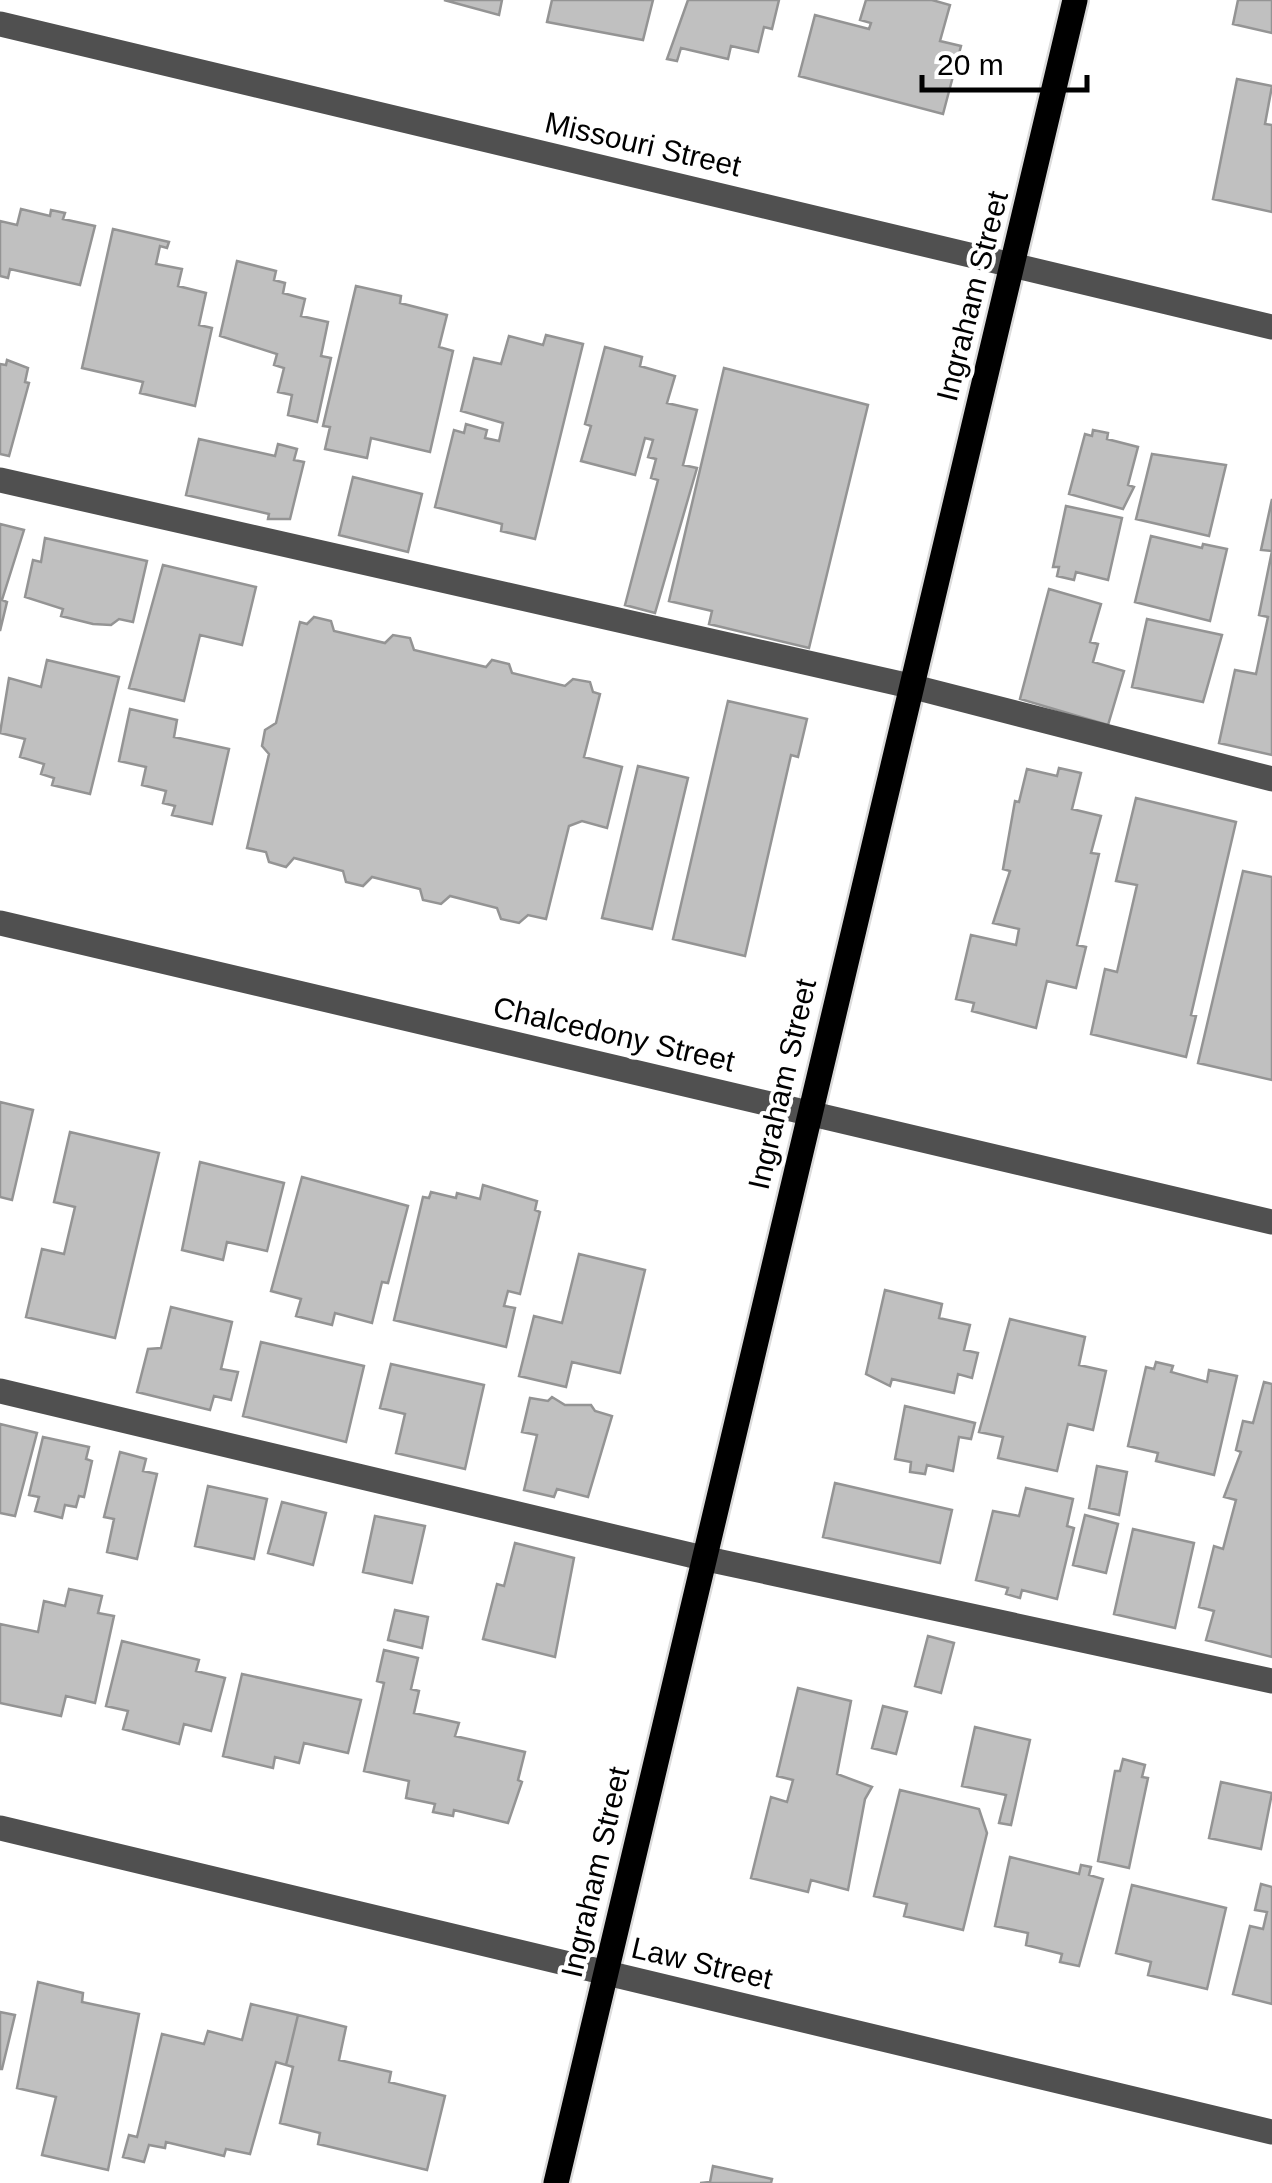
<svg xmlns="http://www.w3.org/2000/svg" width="1272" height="2183" font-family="Arial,sans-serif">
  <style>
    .building { fill: #c0c0c0; stroke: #949494; stroke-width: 2.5 }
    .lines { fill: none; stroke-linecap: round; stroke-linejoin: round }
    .major-casing { stroke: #dbdbdb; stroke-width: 30 }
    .minor { stroke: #505050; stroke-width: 25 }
    .major { stroke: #000; stroke-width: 25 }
    .labels { text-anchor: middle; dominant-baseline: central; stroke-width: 8; stroke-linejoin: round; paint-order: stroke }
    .street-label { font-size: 30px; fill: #000; stroke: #fff }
  </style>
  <rect width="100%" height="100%" fill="#fff"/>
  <path class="building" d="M444,0H502L499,15Z
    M552,0H653L643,40L547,22Z
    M688,0H779L772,29L764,27L758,52L731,46L728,59L681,48L677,61L667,59Z
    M866,0H932L950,5L940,41L961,46L943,114L799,76L815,15L869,29L871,23L860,20Z
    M1238,0H1272V33L1233,24Z
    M1237,79L1272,86L1265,124L1272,125V212L1213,199Z
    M21,209L50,216L51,210L65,213L63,219L95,226L80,285L10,269L8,278L0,276V221L17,225Z
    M113,229L169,242L167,248L160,246L156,264L182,269L178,286L206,293L199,325L212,328L195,406L140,393L143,382L82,368Z
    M237,261L276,271L274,280L285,283L283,293L305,299L301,316L328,322L321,356L331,358L317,422L288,415L292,395L278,392L284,368L274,365L277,354L220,336Z
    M356,286L401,296L400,303L447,315L439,347L453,351L430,452L371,438L367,458L325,449L330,427L323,426Z
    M546,335L583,344L535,539L501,531L502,524L435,507L454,430L464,433L466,424L487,430L485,438L499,441L503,423L461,411L474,358L501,364L509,336L543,345Z
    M605,347L642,357L640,366L675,376L667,403L697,410L683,465L697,468L655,613L625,605L658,480L651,478L656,459L648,457L653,440L645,438L635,475L581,461L591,426L585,424Z
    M7,360L28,368L25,382L29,383L9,456L0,454V364L6,365Z
    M724,368L868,405L809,648L709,624L712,611L669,601Z
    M1093,430L1108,433L1107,439L1138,447L1128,485L1134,487L1123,509L1069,494L1085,434L1092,436Z
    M199,439L275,456L278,444L297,449L294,460L304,462L290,519H268L269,514L186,495Z
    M1152,454L1226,465L1209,536L1136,519Z
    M353,477L422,494L408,552L339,535Z
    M1272,499V755L1219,743L1235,670L1256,674L1268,617L1259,615L1272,551L1261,550Z
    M1066,506L1122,518L1108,580L1076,572L1074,580L1057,576L1059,567H1053Z
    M0,524L24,530L2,600L7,602L0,631Z
    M1151,536L1202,548L1203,544L1227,549L1210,621L1135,602Z
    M45,538L147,561L133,622L119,619L111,625L93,624L61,616L63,609L25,597L33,560L41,562Z
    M163,565L256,587L242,645L200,635L184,701L129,688Z
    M1049,589L1101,604L1090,642L1098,644L1093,662L1124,671L1108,725L1020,699Z
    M314,617L331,621L334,631L385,643L393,635L410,638L414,650L486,667L492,660L509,664L512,673L565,686L573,679L590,682L593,692L600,694L584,757L622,767L607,828L582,821L569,826L546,919L528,915L519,923L501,919L497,908L450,896L441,904L423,900L420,889L372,877L363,886L346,882L343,871L294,858L286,867L269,862L266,852L247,848L269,754L262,746L265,730L276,723L300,622L307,624Z
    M1147,619L1222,635L1203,702L1132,687Z
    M47,660L119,677L90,794L52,785L54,778L41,774L44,764L20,757L25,739L0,733L9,678L41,687Z
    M728,701L807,719L798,757L791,755L745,956L673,939Z
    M130,709L177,720L174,737L229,749L212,824L172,815L175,806L163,803L166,791L142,785L146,767L119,761Z
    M638,766L688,778L652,929L602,918Z
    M1059,768L1081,773L1072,809L1101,816L1091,853L1099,854L1077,945L1086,947L1076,988L1047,981L1036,1028L972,1011L974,1003L956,999L971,935L1016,945L1019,929L993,923L1010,871L1003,869L1015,801L1019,802L1027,769L1057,776Z
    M1136,798L1236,822L1191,1015L1196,1016L1186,1057L1091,1034L1105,969L1117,972L1137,885L1116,881Z
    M1243,871L1272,877V1080L1198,1063Z
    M0,1102L33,1110L12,1200L0,1197Z
    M70,1132L159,1153L115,1338L26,1317L42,1249L64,1254L75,1207L54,1202Z
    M200,1162L284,1183L267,1251L227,1242L223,1260L182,1250Z
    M302,1177L408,1206L388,1283L382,1282L372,1323L335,1313L332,1325L296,1316L301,1299L271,1291Z
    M483,1185L537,1201L535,1210L540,1212L520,1294L508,1291L504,1306L515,1308L506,1347L394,1320L423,1197L429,1198L431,1192L456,1198L457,1193L480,1199Z
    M579,1254L645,1270L620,1373L572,1362L566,1387L519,1376L534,1316L562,1323Z
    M885,1290L942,1304L939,1318L970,1325L964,1350L978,1353L972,1378L958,1374L954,1393L892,1379L890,1386L866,1374Z
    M171,1307L232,1322L221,1369L238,1372L231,1400L214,1396L210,1410L137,1392L148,1349L161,1348Z
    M1010,1319L1085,1337L1079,1365L1106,1371L1093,1430L1068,1424L1057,1471L998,1458L1003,1437L979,1432Z
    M261,1342L364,1366L346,1442L243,1416Z
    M1156,1362L1173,1366L1171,1372L1207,1382L1209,1370L1237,1376L1214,1475L1156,1461L1158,1453L1128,1446L1146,1367L1154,1369Z
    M391,1364L484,1385L465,1469L396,1453L405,1414L380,1408Z
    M1264,1382L1272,1384V1657L1206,1640L1214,1611L1199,1607L1214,1546L1223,1549L1236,1500L1224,1497L1241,1452L1236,1450L1243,1421L1253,1423Z
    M552,1397L565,1405H591L595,1411L612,1416L588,1497L557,1489L554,1497L524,1490L537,1435L522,1432L530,1398L548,1401Z
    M905,1406L975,1423L971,1439L959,1437L953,1471L927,1465L925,1474L910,1472L911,1462L895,1459Z
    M0,1424L37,1433L15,1516L0,1513Z
    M43,1437L89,1447L86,1459L92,1461L84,1497L79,1496L76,1507L65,1505L62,1518L35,1511L39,1497L29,1495Z
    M120,1452L146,1459L143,1471L157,1474L137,1559L107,1552L114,1519L104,1517Z
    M1097,1466L1127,1472L1119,1515L1089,1508Z
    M835,1483L952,1510L940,1563L823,1537Z
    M208,1486L267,1499L254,1559L195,1546Z
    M1026,1488L1073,1499L1067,1526L1074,1528L1057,1599L1022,1590L1020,1598L1006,1594L1008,1588L976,1580L993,1511L1019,1516Z
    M282,1502L326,1513L313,1565L268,1553Z
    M1085,1515L1118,1524L1106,1573L1073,1565Z
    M375,1516L425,1526L412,1583L363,1572Z
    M1133,1529L1194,1543L1175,1628L1114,1614Z
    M515,1543L574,1558L555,1657L483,1639L497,1584L504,1586Z
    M69,1589L102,1596L98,1613L114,1616L95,1703L66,1696L61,1716L0,1703V1624L38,1632L44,1601L65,1606Z
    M395,1610L428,1617L422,1648L388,1640Z
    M928,1636L954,1643L941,1693L915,1686Z
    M122,1641L199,1660L196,1671L225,1678L211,1731L184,1724L179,1744L123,1729L128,1711L106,1706Z
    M384,1650L418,1658L411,1689L419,1691L414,1713L459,1723L455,1736L525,1752L518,1780L522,1782L508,1823L454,1810L453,1816L433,1812L435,1804L406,1798L409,1781L364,1771L384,1683L377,1681Z
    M242,1674L361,1700L348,1753L304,1743L299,1763L275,1757L273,1768L223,1756Z
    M798,1688L851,1701L837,1774L872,1787L865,1799L848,1890L811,1880L808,1892L751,1878L771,1797L787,1802L793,1780L777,1776Z
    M883,1706L907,1712L896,1754L872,1748Z
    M975,1727L1030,1740L1011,1825L999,1823L1006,1795L962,1786Z
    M1123,1759L1145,1765L1142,1777L1148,1778L1129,1868L1098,1861L1115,1771H1120Z
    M1221,1782L1272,1793L1261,1849L1209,1838Z
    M900,1790L979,1809L987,1833L963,1930L904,1916L907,1904L874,1896Z
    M1010,1857L1079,1874L1081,1865L1091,1867L1089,1875L1103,1879L1079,1966L1060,1962L1062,1954L1026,1945L1028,1933L995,1926Z
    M1261,1884L1272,1887V2004L1233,1994L1250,1926L1263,1929L1267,1912L1255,1910Z
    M1132,1885L1226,1908L1207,1989L1148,1975L1151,1962L1116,1953Z
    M38,1982L83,1993L82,2002L139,2014L108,2170L42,2155L56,2097L17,2088Z
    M251,2004L298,2015L286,2065L276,2062L250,2154L226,2149L224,2156L166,2142L165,2148L149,2145L144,2162L123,2157L129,2135L137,2137L162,2034L204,2044L208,2031L242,2040Z
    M0,2012L15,2015L2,2069H0Z
    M298,2015L346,2027L339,2060L391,2072L389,2082L445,2096L427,2170L318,2144L320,2133L280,2123L293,2067L286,2065Z
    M713,2166L772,2179L771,2183H700L710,2182Z"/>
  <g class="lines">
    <defs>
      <path id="major" d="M556,2183L1075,0"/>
    </defs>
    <use href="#major" class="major-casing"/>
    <path class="minor" d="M0,24L1272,327
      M0,480L910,686L1272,779
      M0,923L1272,1222
      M0,1391L707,1559L1272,1681
      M0,1828L1272,2132"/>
    <use href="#major" class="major"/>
  </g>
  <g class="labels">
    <g class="street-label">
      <text transform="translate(643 144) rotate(13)">Missouri Street</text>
      <text transform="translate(972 296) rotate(-76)">Ingraham Street</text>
      <text transform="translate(614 1034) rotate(13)">Chalcedony Street</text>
      <text transform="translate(782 1084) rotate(-77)">Ingraham Street</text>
      <text transform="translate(595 1872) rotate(-77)">Ingraham Street</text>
      <text transform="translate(702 1963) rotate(13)">Law Street</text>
    </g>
  </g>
  <path d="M922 75v15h165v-15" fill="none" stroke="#000000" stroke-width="5"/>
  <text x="937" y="75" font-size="30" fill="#000000" stroke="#ffffff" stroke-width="8" paint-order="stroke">20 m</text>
</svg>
